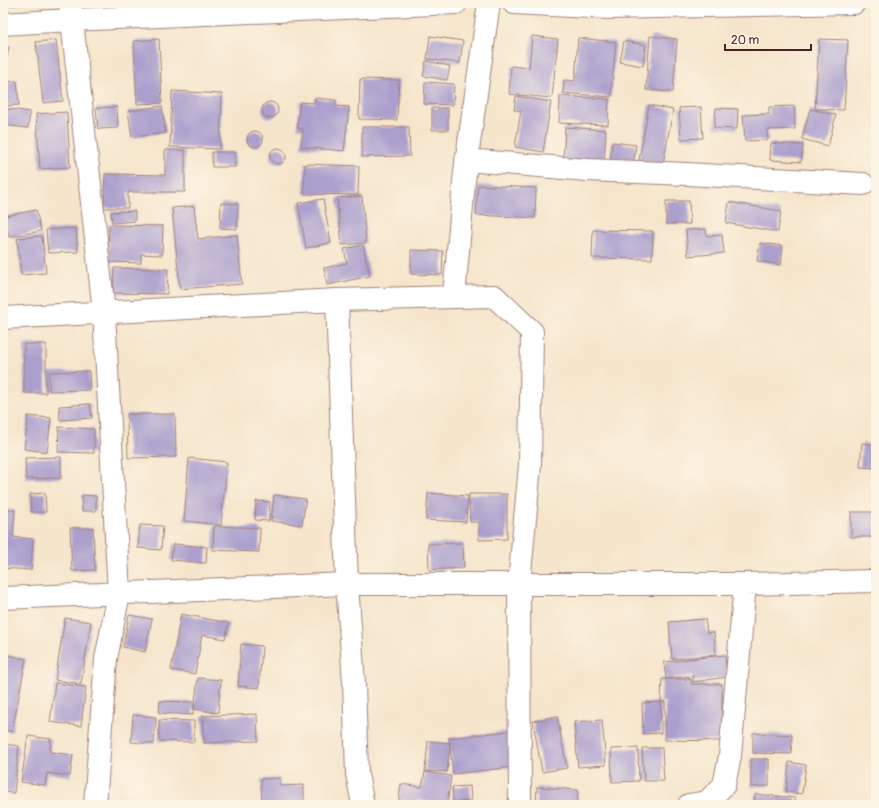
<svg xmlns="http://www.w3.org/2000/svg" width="879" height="808" font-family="Pangolin,sans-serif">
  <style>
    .building { fill: #aba0cd }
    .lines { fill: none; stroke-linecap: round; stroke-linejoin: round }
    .street-casing { stroke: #a0827b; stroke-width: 24 }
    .street { stroke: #fff; stroke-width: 22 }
  </style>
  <rect width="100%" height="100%" fill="#fcf5e5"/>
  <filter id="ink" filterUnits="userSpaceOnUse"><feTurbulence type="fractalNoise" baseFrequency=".025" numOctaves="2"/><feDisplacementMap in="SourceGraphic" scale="8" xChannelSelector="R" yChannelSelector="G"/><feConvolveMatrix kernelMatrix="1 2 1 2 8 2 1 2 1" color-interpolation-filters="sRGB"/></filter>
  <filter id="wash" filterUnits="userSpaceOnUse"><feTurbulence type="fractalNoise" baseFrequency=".012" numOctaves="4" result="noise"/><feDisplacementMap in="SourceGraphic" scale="16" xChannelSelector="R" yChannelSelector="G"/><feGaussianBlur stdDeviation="0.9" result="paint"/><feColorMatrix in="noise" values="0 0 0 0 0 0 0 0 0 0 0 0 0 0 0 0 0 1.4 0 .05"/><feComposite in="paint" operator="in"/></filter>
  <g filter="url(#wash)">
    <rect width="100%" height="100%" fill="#f5e5cb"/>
    <g id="blocks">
      <path class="building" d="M3,3H18V5L3,6Z
        M430,36L463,41L460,63L427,59Z
        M532,36L558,39L552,98L509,94L511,66L529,68Z
        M650,36L677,39L673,92L646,90Z
        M578,38L616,42L611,97L563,93L564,80L575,81Z
        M159,39L162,103L137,104L134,41Z
        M819,39L848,40L844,110L815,109Z
        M56,40L63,101L43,103L36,42Z
        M624,41L646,45L643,66L620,62Z
        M3,45L9,47L4,69H3Z
        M426,61L450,66L447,80L423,76Z
        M360,79L399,80L397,120L359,119Z
        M17,81L19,105L3,106V82Z
        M425,82L454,84L453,105L424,104Z
        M172,91L222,94L220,149L170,147Z
        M516,96L551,102L543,152L515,147L521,111L514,110Z
        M560,96L609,99L608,125L559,123Z
        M315,98L336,100V106L349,107L344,151L301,147L303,129L297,128L300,102L314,103Z
        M262 110a8 8 0 1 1 16 0a8 8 0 1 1-16 0Z
        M649,105L673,110L663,164L639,160Z
        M162,106L166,133L132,137L128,111Z
        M794,106L795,129L767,130L768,140L745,141L743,115L769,114V107Z
        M117,107L118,128L98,129L96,108Z
        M701,107L703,138L681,139L679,108Z
        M3,108L30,112L28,128L3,125Z
        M432,108H448V130H432Z
        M716,108L738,109L737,129L714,128Z
        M810,109L836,115L828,146L802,139Z
        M67,112L70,167L40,169L36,114Z
        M362,127H409L410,156L362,157Z
        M565,127L606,130L604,165L563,163Z
        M247 139a8 8 0 1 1 16 0a8 8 0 1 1-16 0Z
        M612,142L636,145L633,167L610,165Z
        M771,143L803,145L801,162L770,160Z
        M270 156a8 8 0 1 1 16 0a8 8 0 1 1-16 0Z
        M165,150H185V192H128V208H104L105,174L165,175Z
        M212,152H235V167H212Z
        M305,164L359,166L358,195L304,194Z
        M478,185L536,188L535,218L476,215Z
        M362,196L366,243L342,245L337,198Z
        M323,199L331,243L306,248L298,203Z
        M666,201H689L690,224H666Z
        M729,202L781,211L778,232L726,223Z
        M221,203L238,204L237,229L220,228Z
        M194,206L198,239L237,235L242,284L180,289L172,208Z
        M36,210L41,231L9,237L5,216Z
        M135,211V221L112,223L111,212Z
        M109,225L163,226L162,255L141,254V263L108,262Z
        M76,228L78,252L48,253L46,230Z
        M706,229L707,236L722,235L724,253L688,256L686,230Z
        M593,230L653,231L652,259L592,258Z
        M42,236L46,273L21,275L17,238Z
        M760,243L783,246L781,265L757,261Z
        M363,245L370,276L327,285L324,268L347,263L344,249Z
        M411,250L443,251L442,275L411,274Z
        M114,268L168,269L167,294L113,293Z
        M24,344H46V393H24Z
        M89,371L90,390L49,391V372Z
        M90,404L92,418L60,420L59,406Z
        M127,414H175L176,457L128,458Z
        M28,416L51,418L47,452L24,449Z
        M59,427L94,429V453L58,452Z
        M862,443L876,445V468L860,467Z
        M61,457V478L26,479L25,458Z
        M189,458L227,462L221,525L184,521Z
        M45,493L46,512H31L30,494Z
        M428,493L468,496L466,522L426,520Z
        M469,494H507V539L479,540V522H470Z
        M82,495L96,496V511H82Z
        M274,495L306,499L302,525L271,521Z
        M256,501L270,502L269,521L255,520Z
        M3,509L15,510L13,537L33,539L31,570L3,568Z
        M851,512H876V537H851Z
        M140,525L163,526L161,550L138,548Z
        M214,526L260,528L259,552L213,550Z
        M70,528H93L95,570L72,571Z
        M463,543L464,568L429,570L428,544Z
        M173,544L207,547L206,563L171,560Z
        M181,614L229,623L225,639L202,635L195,674L171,670Z
        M129,615L152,619L145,652L123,647Z
        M65,618L91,622L81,684L55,680Z
        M705,619L707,633L714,632L716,655L672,659L669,622Z
        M241,644L262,646L259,688L238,686Z
        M8,655L26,659L12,732L3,730V680Z
        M725,655L727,677L693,682V676L666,679L664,662Z
        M198,678L221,680L218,713L194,709Z
        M662,679H691V684H722V741L665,740V702H661Z
        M55,683L86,687L81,726L50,722Z
        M160,701L193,702V715L159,713Z
        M661,702V733L643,734L642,703Z
        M257,714L258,741L204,743L202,716Z
        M133,715L156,717L154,744L131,742Z
        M557,716L567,768L542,772L533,721Z
        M159,720L194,721V742L159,741Z
        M602,720L606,765L578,767L574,722Z
        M508,731L513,767L453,774L449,738Z
        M753,733L792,735L791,754L753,753Z
        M28,736L51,739L50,752L73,755L70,776L47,773L45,785L21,782Z
        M428,741L450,743L447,772L425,771Z
        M3,744L19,746L14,793L3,792Z
        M638,748L639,781L612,782L611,749Z
        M642,748H662L664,781H644Z
        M751,759H769V786L751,787Z
        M789,762L806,765L802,794L786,792Z
        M425,772L451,776L447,805L417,800L416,805H398L401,784L422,787Z
        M280,778V786L304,785V805H262L261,779Z
        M470,786L471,801L453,802L452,787Z
        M537,787L578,790L577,805H536Z
        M755,794L795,798V805H754Z"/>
    </g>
  </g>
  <g filter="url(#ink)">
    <use href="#blocks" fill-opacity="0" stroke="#a0827b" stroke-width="1"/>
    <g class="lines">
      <defs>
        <path id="street" d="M70,3L104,312L119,593L106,659L95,805
          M514,3L608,8L854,3
          M3,24L71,20L456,3
          M466,160L587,170L687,174L863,184
          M454,296L465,171L489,3
          M337,300L347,584L354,683L357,774L363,805
          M3,318L337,300L494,296L532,332L530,465L519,584L520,805
          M3,598L347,584H745L876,581
          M689,805L707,802L724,785L730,756L745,584"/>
      </defs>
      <use href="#street" class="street-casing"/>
      <use href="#street" class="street"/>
    </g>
  </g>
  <rect width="879" height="808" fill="none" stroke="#fcf5e5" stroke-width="16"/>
  <path d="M725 44v6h86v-6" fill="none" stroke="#4a1f2b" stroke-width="2"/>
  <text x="731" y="44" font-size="12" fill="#4a1f2b" stroke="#fcf5e5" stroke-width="3" paint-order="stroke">20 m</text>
</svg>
